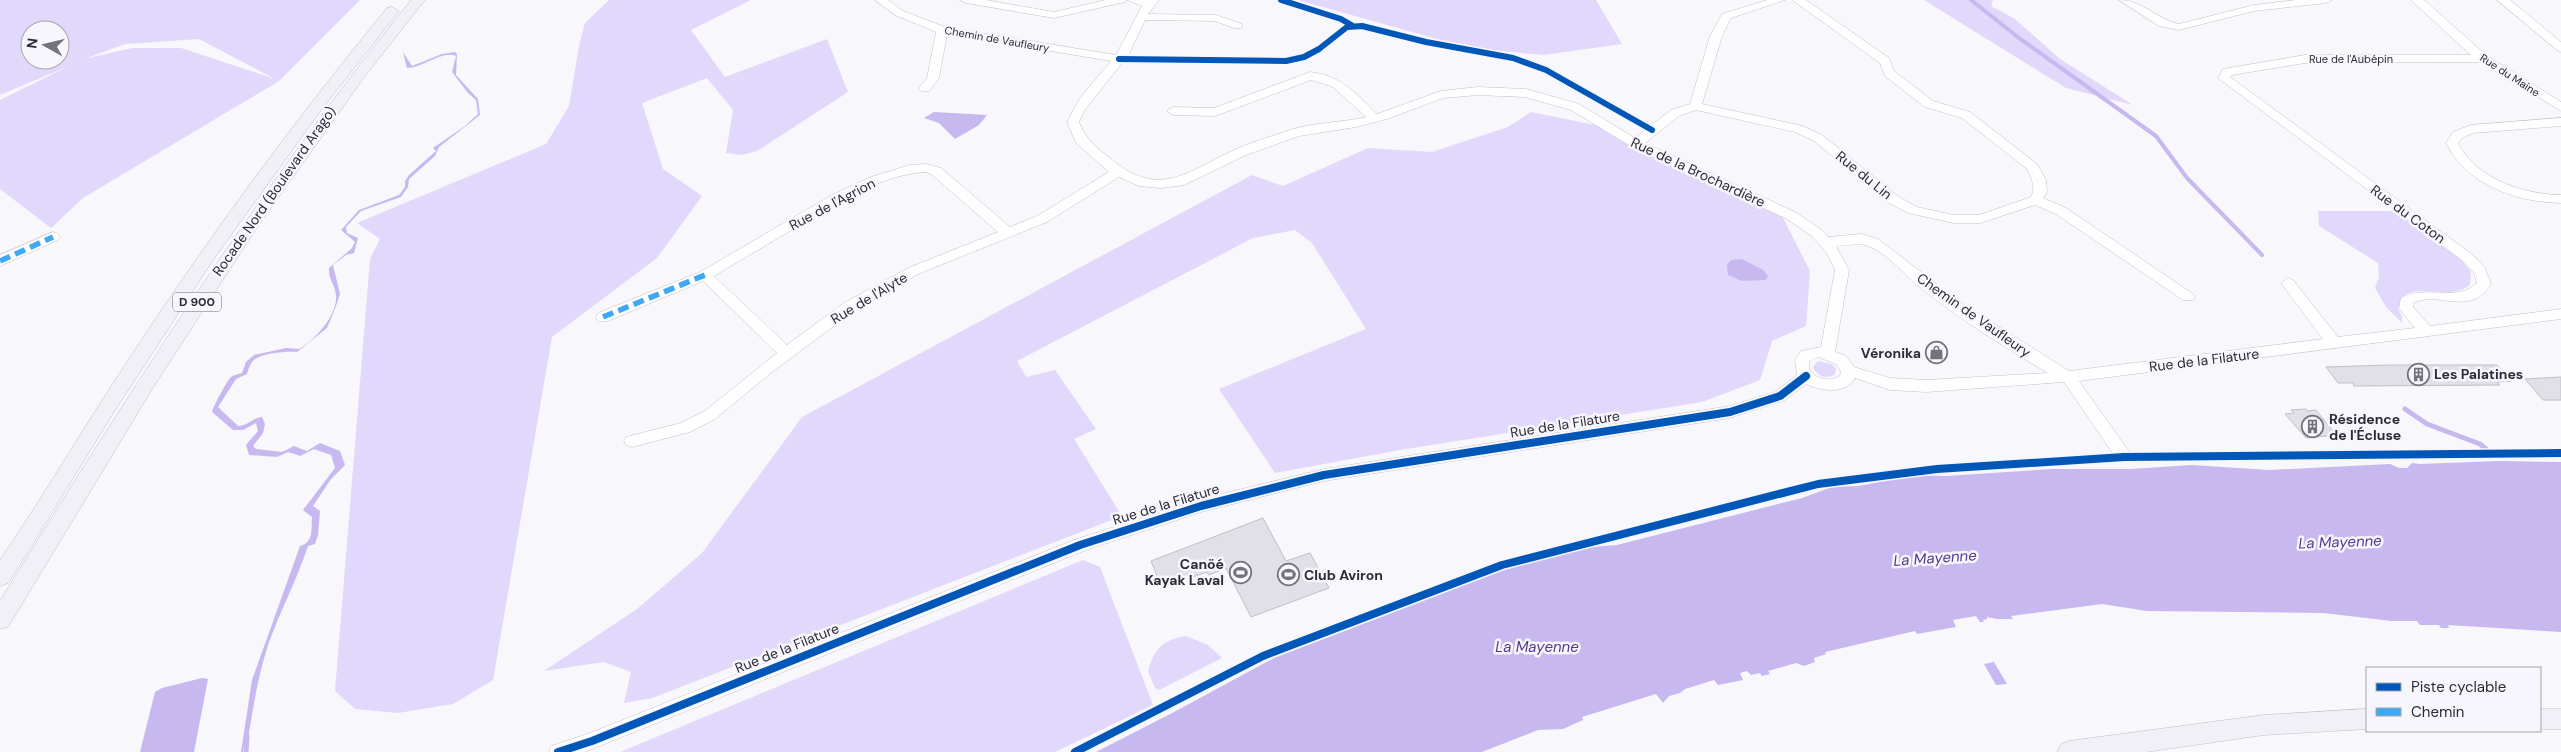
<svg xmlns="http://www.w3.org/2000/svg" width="2561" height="752" font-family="'DM Sans',sans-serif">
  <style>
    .green { fill: #e1d8fb; fill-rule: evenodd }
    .water { fill: #c7b8ef }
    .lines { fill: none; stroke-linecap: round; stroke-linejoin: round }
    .stream-far1 { stroke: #c7b8ef; stroke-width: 4 }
    .stream { stroke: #c7b8ef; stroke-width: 5 }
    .building { fill: #e1dfe8; stroke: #c0bfc6 }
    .minor-casing { stroke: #c3c1c7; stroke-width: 1 }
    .major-casing { stroke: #bfbcc8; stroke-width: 1 }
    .minor { fill: #fefefe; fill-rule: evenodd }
    .major { fill: #f2f0f7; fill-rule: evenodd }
    .quiet { stroke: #3fa9f5; stroke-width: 5.5; stroke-dasharray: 11 5.5; stroke-linecap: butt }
    .cycleway-far1-casing { stroke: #f7f6fc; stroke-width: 9 }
    .cycleway-casing { stroke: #f7f6fc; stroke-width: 11 }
    .cycleway-far1 { stroke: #0057b8; stroke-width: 6 }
    .cycleway { stroke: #0057b8; stroke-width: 8 }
    .labels { text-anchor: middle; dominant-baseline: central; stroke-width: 5; stroke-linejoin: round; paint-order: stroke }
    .far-street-label { font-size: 11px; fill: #2d2b35; stroke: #f7f6fc }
    .shield { fill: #f7f6fc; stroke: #6a6871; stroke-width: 1 }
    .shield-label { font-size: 12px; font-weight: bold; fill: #2d2b35 }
    .street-label { font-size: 14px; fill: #2d2b35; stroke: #f7f6fc }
    .poi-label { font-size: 14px; font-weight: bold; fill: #2d2b35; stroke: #f7f6fc; text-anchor: start }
    .water-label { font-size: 15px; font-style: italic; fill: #563790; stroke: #f7f6fc }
  </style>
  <rect width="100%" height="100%" fill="#f8f7fb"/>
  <path class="green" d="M0,0H360L279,81L83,198L51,228L0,189V100L69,66L0,95ZM30,30H60V60H30ZM199,39L275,79L181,48H132L84,59L125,44Z
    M609,0H751L691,30L725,77L827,39L848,92L757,151L742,155L726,153L733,110L707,78L642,103L663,169L702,196L657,258L552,337L493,680L453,704L398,713L355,709L335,691L370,259L380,239L357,223L546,144L569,106L579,46L585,23Z
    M1298,0H1596L1622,44L1543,55L1492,50L1437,39Z
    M1924,0H1993L1991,6L2015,19L2060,59L2133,105L2066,88Z
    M1531,112L1600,126L1654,159L1782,216L1810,271L1806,326L1772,341L1760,380L1702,402L1400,450L1275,473L1219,389L1366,329L1312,243L1295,230L1253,238L1017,361L1026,377L1055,370L1096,429L1074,439L1122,516L652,698L624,703L631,672L604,662L544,671L637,609L702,553L802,417L1252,175L1283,186L1368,148L1432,152L1508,127Z
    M2318,211H2394L2460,258L2471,272L2470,285C2447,300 2429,286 2406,294L2398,308L2402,317V323L2386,307L2375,288L2379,277L2378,263L2319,226Z
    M1818,361L1832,364L1836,369L1835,374C1827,380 1816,376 1813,367Z
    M1083,560L1100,567L1153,705L1055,752H620Z
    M1186,636L1208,645L1222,658L1159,690L1155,688L1148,672C1154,649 1162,640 1186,636Z"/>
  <path class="water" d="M403,52L412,66L442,54L455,52L457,54L456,75L478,99L480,115L439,147L435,156L409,179L408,187L401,197L361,211L346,227L347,233L358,238L354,253L346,255L333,265L340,294L335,309L327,328L297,352C287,351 258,353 252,362C250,365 248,370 247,374L236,379L218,407L238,426C248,426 252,418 262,417L265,424L263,433L253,446L256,449L282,452L294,446L307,451L320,443L340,451L345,465L331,479L313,506L320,511L318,535L315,544L308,546C297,580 280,611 268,645C258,676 253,708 248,739L245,738L243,752H241L252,680L300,546C314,542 311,530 312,517L303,510L335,468L331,455L314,449L300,456L288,452L277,457L249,455L246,445L258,431L256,423L243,430H233L212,412C213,407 227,381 230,378C233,375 239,374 242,373L246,362L254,355L286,348L299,349C315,340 338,315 336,295C335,285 328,278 329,268L352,248L355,242L341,230L359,210L399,195L405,187V181L409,175L436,151L433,148L465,126L478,114L476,100L468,93L452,72L456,56C442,50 423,68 407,68Z
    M934,112L987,115L979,125L955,139L939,123L924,118Z
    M1742,259L1763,270L1768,276L1766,280L1742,281L1728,275L1727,265L1731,260Z
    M2499,461L2561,462V632L2448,625L2449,628H2441L2439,625H2420L2417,621H2391L2324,613L2147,611L2102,604L2011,616L2013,619H1997L1987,617V619L1983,620L1984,622H1980L1976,616L1953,620L1956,627L1917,634L1915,631L1825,652L1826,654L1814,658L1815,662L1804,666L1796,663L1768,671L1770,674L1762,676L1760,673L1751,675L1747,671L1740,673L1743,680L1718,685L1714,680L1685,689L1680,693L1669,696L1663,703L1656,694L1582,717L1583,720L1563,729L1538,730L1482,752H1096L1174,712L1274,658L1498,572L1578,548L1617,545L1802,498L1832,487L1858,486L1918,475L1946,476L2051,469H2131L2191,465L2269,470L2390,464L2399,468H2407L2412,463L2420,464Z
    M1994,662L2007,684L1996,685L1984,664Z
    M202,678L208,679L194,752H140L155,692L162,688Z"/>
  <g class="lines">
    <path class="stream-far1" d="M1971,0L2019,38L2156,136L2187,178L2262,255"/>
    <path class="stream" d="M2405,409L2427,424L2480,444L2486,449
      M246,752L247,736"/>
  </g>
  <path class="building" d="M2389,365H2497L2511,381L2497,382L2500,385L2354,386L2353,383H2338L2326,367Z
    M2561,377V400H2543L2525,379Z
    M2306,409L2308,411L2316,410L2336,435L2306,438L2285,414L2294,413L2291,410Z
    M1263,518L1286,561L1310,553L1329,588L1251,617L1226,568L1209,575L1207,572L1162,588L1151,561Z"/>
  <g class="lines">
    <defs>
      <path id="minor" d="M875,0H888L903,11L945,27L1116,55L1142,6L1127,0H1159L1148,14L1216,15L1242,24V28H1234L1215,21L1145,20L1129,54L1084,111L1079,122C1087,141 1095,146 1111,159C1160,200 1188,171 1236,149C1253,142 1272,136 1290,130C1314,122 1341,123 1366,117L1333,87L1311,80L1215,116L1173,115L1167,111L1173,107L1214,108L1310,72C1340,75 1357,94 1377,114L1441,91L1478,87L1526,89L1579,104L1635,138L1671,110L1690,104L1710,36L1722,14L1767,0H1785L1731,18L1722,36L1702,104L1803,126L1822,135L1899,197L1917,207L1954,215H1979L2031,197C2036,187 2032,179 2027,169L1962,118L1925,107L1885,76L1880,63L1792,0H1806L1889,58L1894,71L1933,101L1970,112L2037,164L2046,180L2047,192L2043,198L2066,208L2193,294L2195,297L2193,300H2183L2056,214L2035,205L1980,223H1954L1908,213L1889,203L1814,141L1795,132L1696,110L1679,116L1645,143L1795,212L1822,230L1828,237L1862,234L1878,239L1960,302L2069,371L2323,339L2281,283L2288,278L2293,280L2338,337L2415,328L2399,308L2401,298C2428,284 2456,303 2477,283L2474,273L2463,261L2218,78L2223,69L2305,55H2471L2411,0H2424L2486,55L2561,102V111L2480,62L2305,63L2232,75L2230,77L2473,255L2485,268L2491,284C2471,318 2438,290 2413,303V307L2430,326L2561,309V319L2079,381L2130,453L2132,457L2130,461H2118L2064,382L1926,392L1890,390L1855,378C1846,395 1820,391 1806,384L1785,400L1730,418L1324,481L1201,512L1086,550L592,749L584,752H549L551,746L590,733L1074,540L1201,499L1324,469L1730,406L1775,392L1797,375L1795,360L1801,351L1821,347L1835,270L1826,252L1812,236L1785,218L1632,147L1571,110L1525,97L1478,95L1443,98L1387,119L1356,127L1299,136L1246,155L1184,185L1161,188L1139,186L1119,177L1047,222L918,274L854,311L772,372L715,419L690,432L632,447L626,445L624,441L626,437L681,423L705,411L777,353L703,281L608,321H598L596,317L598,313L700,272L832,195L871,177L910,165L926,164L941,168L1010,227L1037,216L1109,172L1076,143L1067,122L1080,98L1111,61L947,34L939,78L929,91H921L919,88L927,78L936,32L895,15ZM925,172L931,174L998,232L908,268L844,303L787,345L714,276C743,259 771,242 800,225C838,203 880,175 925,172ZM1862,244C1886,250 1904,275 1923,290C1962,320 2005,348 2048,373L1926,380L1890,378L1854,367L1846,356L1835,352L1849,270L1836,246ZM1818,357L1836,364L1841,372L1840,376C1829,382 1815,380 1809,368V361Z
        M960,0H986L1054,12L1106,0H1127L1125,2L1054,18L966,3Z
        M2119,0C2143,0 2156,19 2179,24L2254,5L2296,0H2332L2326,3L2254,11L2179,30L2159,26Z
        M2497,0H2510L2561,42V52L2557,50Z
        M2561,118V126L2473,133L2462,138L2458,143C2477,179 2522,194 2561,195V203C2516,202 2467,185 2446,143L2453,132L2471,125Z
        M53,232L58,234L60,237L58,240L0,266V255Z"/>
      <path id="major" d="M411,0H425L365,76L256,229L154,386L8,627L0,629V601C128,394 258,190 411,0Z
        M392,7L399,11L321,110L213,260L112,415L21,563L8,583L0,586V560C46,493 86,423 131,356C210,235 296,119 387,8Z
        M2367,709V729L2264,735L2146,752H2057L2061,744L2069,741L2264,715Z
        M2540,709H2561V729H2540Z"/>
    </defs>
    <use href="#minor" class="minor-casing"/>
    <use href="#major" class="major-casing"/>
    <use href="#minor" class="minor"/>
    <use href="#major" class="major"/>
    <path class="quiet" d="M0,261L53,237
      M603,317L705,275"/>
    <defs>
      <path id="cycleway-far1" d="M1281,0L1341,19L1353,26
        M1119,59L1286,61L1304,57L1319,49L1347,27L1362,26L1426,42L1513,58L1546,70L1652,130"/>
      <path id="cycleway" d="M558,752L592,741L1080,545L1201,506L1324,475L1730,412L1780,396L1806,376
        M1075,752L1263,656L1502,565L1818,484L1937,469L2124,457L2561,453"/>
    </defs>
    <use href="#cycleway-far1" class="cycleway-far1-casing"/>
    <use href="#cycleway" class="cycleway-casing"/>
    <use href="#cycleway-far1" class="cycleway-far1"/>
    <use href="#cycleway" class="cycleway"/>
  </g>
  <defs>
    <symbol id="shop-ring" viewBox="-11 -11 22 22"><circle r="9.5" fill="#f7f6fc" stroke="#74727a" stroke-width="1.5"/><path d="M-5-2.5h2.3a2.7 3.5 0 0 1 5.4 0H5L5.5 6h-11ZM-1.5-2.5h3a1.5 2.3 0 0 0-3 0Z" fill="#74727a"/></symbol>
    <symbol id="building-ring" viewBox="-11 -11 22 22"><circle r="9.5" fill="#f7f6fc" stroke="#74727a" stroke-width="1.5"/><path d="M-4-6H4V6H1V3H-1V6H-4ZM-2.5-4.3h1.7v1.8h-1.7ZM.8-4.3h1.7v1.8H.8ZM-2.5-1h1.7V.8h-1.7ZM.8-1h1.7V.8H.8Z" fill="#74727a"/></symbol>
    <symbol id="stadium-ring" viewBox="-11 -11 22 22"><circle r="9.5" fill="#f7f6fc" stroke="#74727a" stroke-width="1.5"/><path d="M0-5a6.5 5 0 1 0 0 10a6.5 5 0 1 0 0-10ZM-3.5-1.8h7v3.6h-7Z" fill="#74727a"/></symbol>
  </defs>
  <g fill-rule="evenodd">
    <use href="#shop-ring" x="1924" y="340" width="25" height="25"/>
    <use href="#building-ring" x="2406" y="362" width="25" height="25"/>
    <use href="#building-ring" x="2300" y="414" width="25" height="25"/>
    <use href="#stadium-ring" x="1228" y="560" width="25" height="25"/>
    <use href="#stadium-ring" x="1276" y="562" width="25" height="25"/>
  </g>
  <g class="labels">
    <g class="far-street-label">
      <text transform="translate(997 39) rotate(10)">Chemin de Vaufleury</text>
      <text x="2351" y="59">Rue de l'Aubépin</text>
      <text transform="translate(2510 75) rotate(33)">Rue du Maine</text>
    </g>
    <rect class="shield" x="173" y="292.5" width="48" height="19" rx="4"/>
    <g class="shield-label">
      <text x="197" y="302">D 900</text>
    </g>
    <g class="street-label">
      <text transform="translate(1698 172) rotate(25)">Rue de la Brochardière</text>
      <text transform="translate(1864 175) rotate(39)">Rue du Lin</text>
      <text transform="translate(274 191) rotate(-55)">Rocade Nord (Boulevard Arago)</text>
      <text transform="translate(832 204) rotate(-28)">Rue de l'Agrion</text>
      <text transform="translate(2408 214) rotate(36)">Rue du Coton</text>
      <text transform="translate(869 298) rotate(-31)">Rue de l'Alyte</text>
      <text transform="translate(1974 315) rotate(35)">Chemin de Vaufleury</text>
      <text transform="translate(2204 360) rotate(-7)">Rue de la Filature</text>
      <text transform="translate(1565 424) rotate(-9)">Rue de la Filature</text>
      <text transform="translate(1166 504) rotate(-17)">Rue de la Filature</text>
      <text transform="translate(787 648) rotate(-22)">Rue de la Filature</text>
    </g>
    <g class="poi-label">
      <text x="1921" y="353" text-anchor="end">Véronika</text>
      <text x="2434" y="374">Les Palatines</text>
      <text x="2329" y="419">Résidence<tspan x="2329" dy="16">de l'Écluse</tspan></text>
      <text x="1224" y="564" text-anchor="end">Canöé<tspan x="1224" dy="16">Kayak Laval</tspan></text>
      <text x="1304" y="575">Club Aviron</text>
    </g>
    <g class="water-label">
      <text transform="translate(2340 542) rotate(-2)">La Mayenne</text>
      <text transform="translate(1935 558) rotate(-4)">La Mayenne</text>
      <text x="1537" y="647">La Mayenne</text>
    </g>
  </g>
  <rect x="2366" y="667" width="175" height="65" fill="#f7f6fc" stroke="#a6a5ac"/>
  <rect x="2376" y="683" width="25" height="8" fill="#0057b8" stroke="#a6a5ac"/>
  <text x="2411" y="692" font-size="15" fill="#2d2b35">Piste cyclable</text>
  <rect x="2376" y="708" width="25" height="8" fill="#3fa9f5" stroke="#a6a5ac"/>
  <text x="2411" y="717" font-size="15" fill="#2d2b35">Chemin</text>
  <g transform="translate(45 45) rotate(278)"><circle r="24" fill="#f7f6fc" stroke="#a6a5ac"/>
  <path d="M0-4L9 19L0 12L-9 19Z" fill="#74727a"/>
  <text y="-8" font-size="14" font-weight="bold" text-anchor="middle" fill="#2d2b35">N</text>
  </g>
</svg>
